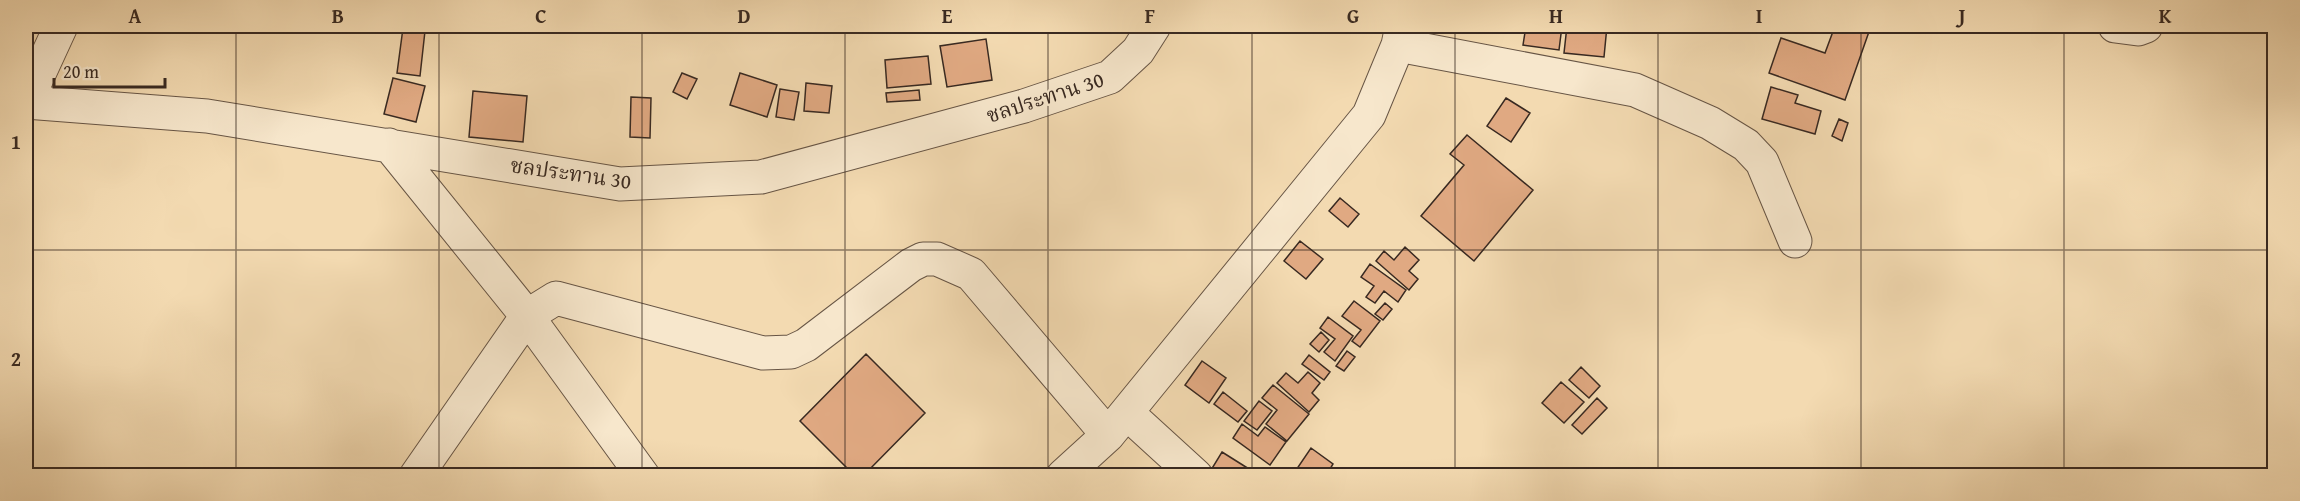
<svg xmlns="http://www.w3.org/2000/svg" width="2300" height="501" font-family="'Gentium Book Plus','Noto Serif Thai',serif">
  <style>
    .building { fill: #e0a982; stroke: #382921; stroke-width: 1.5 }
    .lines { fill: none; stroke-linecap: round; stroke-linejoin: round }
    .minor-casing { stroke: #675545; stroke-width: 35 }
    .minor { stroke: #f7e7cc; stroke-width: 33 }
    .grid { fill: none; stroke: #382921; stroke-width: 1.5; stroke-opacity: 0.55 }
    .labels { text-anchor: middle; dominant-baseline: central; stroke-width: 4.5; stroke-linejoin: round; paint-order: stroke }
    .street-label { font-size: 21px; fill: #382921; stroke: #f7e7cc }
    .neatline { fill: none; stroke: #382921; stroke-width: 2 }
    .grid-label { font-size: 20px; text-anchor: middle; font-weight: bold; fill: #382921 }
  </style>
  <rect width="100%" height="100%" fill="#f3dab1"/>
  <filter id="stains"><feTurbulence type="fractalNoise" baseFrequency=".00333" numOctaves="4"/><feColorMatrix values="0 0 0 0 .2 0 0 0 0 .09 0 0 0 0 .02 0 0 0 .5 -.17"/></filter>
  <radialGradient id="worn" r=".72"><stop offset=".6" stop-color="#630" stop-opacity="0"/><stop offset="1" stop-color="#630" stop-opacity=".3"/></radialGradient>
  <path class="building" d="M1526,26H1562L1559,50L1523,45Z
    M1567,26H1607L1604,57L1564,53Z
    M1835,26H1871L1845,100L1769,73L1781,38L1825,53Z
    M403,28L425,31L420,76L397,73Z
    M986,39L992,80L947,87L940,46Z
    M928,56L931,84L887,88L885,60Z
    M682,73L697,79L687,99L673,92Z
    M740,73L777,85L767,117L730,105Z
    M393,78L425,86L416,122L384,114Z
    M806,83L832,86L829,113L804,111Z
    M1771,87L1798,95L1795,103L1821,111L1815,134L1762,119Z
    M780,89L799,92L794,120L776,117Z
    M919,90L920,100L887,102L886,93Z
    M473,91L527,96L523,142L469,137Z
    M631,97L651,98L650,138L630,137Z
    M1506,98L1530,113L1511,142L1487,126Z
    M1839,119L1848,123L1842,141L1832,136Z
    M1467,135L1533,190L1474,261L1421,216L1464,165L1450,154Z
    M1340,198L1359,214L1348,227L1329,211Z
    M1300,241L1323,259L1306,279L1284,261Z
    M1405,247L1419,260L1409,271L1418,279L1409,290L1376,261L1384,251L1394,260Z
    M1370,264L1406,290L1398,302L1384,291L1375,303L1366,297L1374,286L1361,277Z
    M1354,301L1380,321L1360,347L1352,341L1361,330L1342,316Z
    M1385,303L1392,309L1383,320L1375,314Z
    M1328,317L1353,336L1335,361L1324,352L1335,339L1320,328Z
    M1321,332L1329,340L1319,352L1310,344Z
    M1347,351L1355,357L1344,371L1336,366Z
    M866,354L925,413L863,476H855L800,421Z
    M1309,355L1330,372L1324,380L1302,364Z
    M1202,361L1226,378L1209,403L1185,385Z
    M1581,367L1600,386L1589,398L1569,380Z
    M1308,372L1320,383L1312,393L1319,400L1309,412L1277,383L1286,373L1298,383Z
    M1561,382L1584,402L1564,423L1542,403Z
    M1273,385L1309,414L1287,441L1266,424L1277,410L1262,398Z
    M1223,392L1247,411L1238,422L1214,404Z
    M1597,398L1607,408L1582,434L1572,425Z
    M1259,401L1272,411L1257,430L1244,421Z
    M1242,424L1258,436L1265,427L1286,442L1270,465L1233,438Z
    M1311,448L1333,464L1326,476H1292Z
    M1222,452L1257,474L1220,476L1211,470Z"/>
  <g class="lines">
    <defs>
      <path id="minor" d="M2115,26L2138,29L2146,26
        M1398,45L1635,90L1710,123L1746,145L1762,162L1795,241
        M26,102L207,116L620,184L761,177L1024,106L1110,77L1138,51L1154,26
        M26,102L61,26
        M389,145L527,316L643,476
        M1127,413L1196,476
        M416,476L527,316L556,298L763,353L791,352L806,345L911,265L923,259H937L971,274L1108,435
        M1063,476L1108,435L1369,115L1398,45L1402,26"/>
    </defs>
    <use href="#minor" class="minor-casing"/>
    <use href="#minor" class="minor"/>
  </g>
  <path class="grid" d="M236,26V476M439,26V476M642,26V476M845,26V476M1048,26V476M1252,26V476M1455,26V476M1658,26V476M1861,26V476M2064,26V476M26,250H2274"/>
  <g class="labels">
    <g class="street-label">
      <text transform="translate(1045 97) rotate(-18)">ชลประทาน 30</text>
      <text transform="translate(571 173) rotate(8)">ชลประทาน 30</text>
    </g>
  </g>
  <rect width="2300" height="501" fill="none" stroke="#f3dab1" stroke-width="66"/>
  <path d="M54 78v9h111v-9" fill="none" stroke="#382921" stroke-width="3"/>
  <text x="63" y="78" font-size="18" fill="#382921" stroke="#f7e7cc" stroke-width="4.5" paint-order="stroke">20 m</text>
  <rect x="33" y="33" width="2234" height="435" class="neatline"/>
  <g class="grid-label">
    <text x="135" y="23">A</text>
    <text x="338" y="23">B</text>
    <text x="541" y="23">C</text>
    <text x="744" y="23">D</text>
    <text x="947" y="23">E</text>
    <text x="1150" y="23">F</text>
    <text x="1353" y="23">G</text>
    <text x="1556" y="23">H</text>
    <text x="1759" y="23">I</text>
    <text x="1962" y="23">J</text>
    <text x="2165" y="23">K</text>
    <text x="16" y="149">1</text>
    <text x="16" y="366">2</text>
  </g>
  <rect width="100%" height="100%" filter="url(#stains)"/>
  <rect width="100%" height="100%" fill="url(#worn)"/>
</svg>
